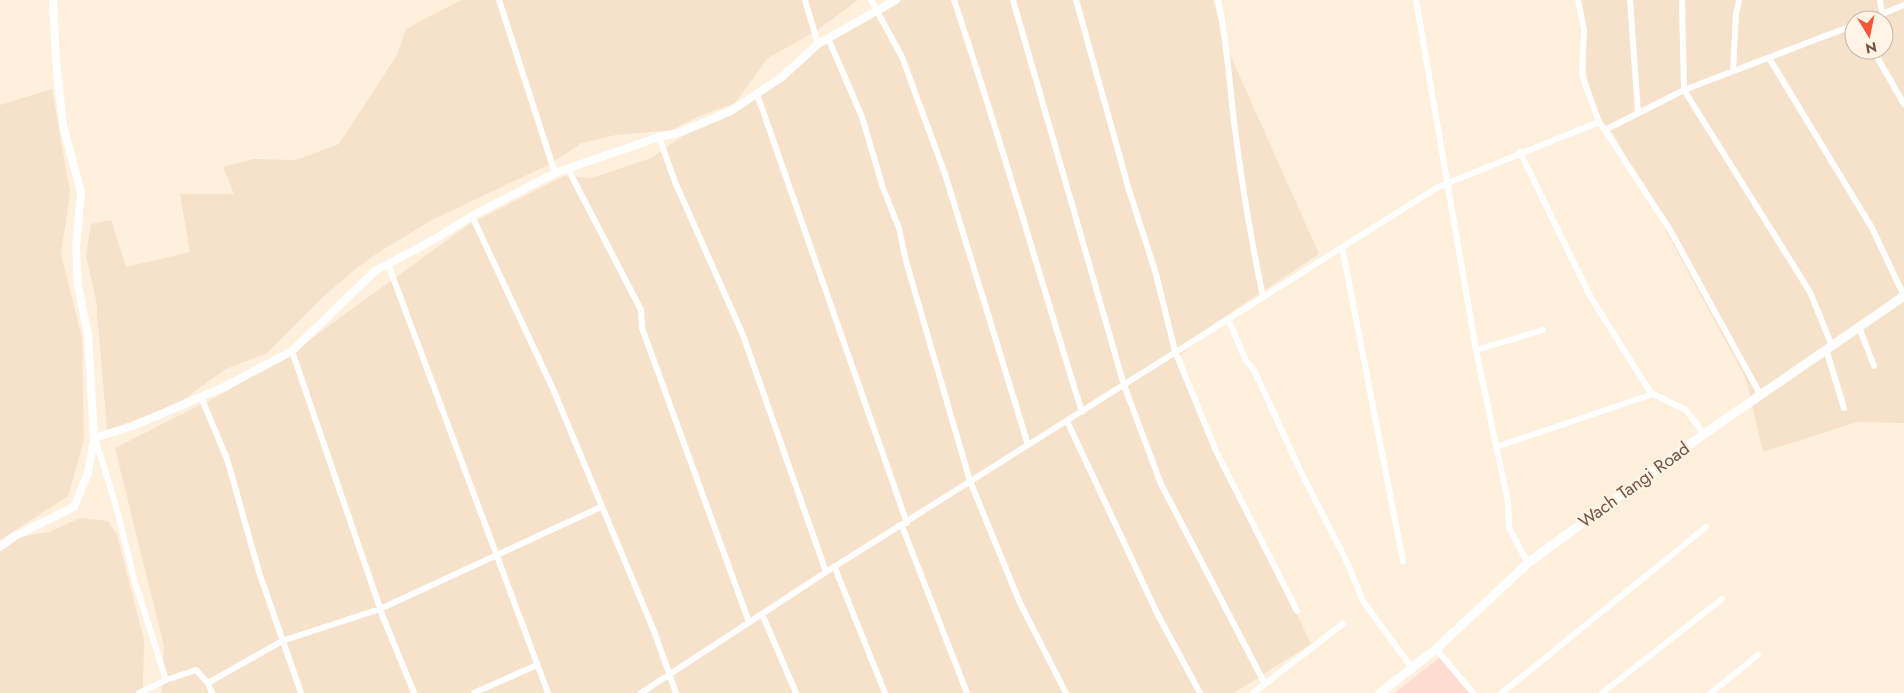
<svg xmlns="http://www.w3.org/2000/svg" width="1904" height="693" font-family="Jost,sans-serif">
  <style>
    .residential { fill: #f6e1cb; fill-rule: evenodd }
    .commercial { fill: #ffdcd0 }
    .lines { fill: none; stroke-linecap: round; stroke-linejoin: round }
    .minor { stroke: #fff; stroke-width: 6 }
    .tertiary { stroke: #fff; stroke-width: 8 }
    .secondary { stroke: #fff; stroke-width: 9 }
    .labels { text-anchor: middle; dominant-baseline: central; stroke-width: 4.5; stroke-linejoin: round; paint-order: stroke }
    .street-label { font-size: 18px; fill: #755344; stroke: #fff4e5 }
  </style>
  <rect width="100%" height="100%" fill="#fef0dd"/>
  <path class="residential" d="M461,0H858L816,31L768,58L735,103L697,117L672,130L616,135L582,143L550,164L432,220L379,252L353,271L322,298L267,353L226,369L176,405L107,430L96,300L86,256L91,224L111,220L126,267L190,252L180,194H234L223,167L254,159L296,160L339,144L397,55L406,29Z
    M901,0H1213L1224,41L1319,254L1212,325L1176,360L1311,644L1234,693H162L164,647L115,448L222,394L290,354L468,225L564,176L592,178L651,158L694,128L740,110L784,78L819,47Z
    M1575,0H1904V423L1857,422L1763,452L1746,379L1613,133L1590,109L1585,54ZM1854,20H1884V50H1854Z
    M52,89L70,192L61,254L82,338L84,441L68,496L0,540V105Z
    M80,518L108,521L117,535L144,640L143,693H0V548L14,538L49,532Z"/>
  <path class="commercial" d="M1444,654L1476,693H1395Z"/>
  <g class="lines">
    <path class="minor" d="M499,0L555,173
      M805,0L818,44
      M871,0L902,57L945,174L1028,445
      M954,0C1000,136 1039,275 1082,412
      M1013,0L1124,385L1161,484L1265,684
      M1076,0L1129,190L1156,274L1175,351L1216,451L1297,611
      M1218,0C1227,40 1229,80 1234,121C1241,180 1251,239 1263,297
      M1416,0L1476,350L1508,502L1509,528L1528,563
      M1578,0L1584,30L1582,75L1599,122
      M1630,0L1638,112
      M1682,0L1684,90L1810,292L1832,346
      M1880,0L1882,14
      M1867,20L1904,5
      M828,38L862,117L883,188L899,228L906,261L970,481L1020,603L1066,693
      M1873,50L1904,104
      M1769,58L1872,228L1904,296
      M1733,71L1736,14L1739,0
      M757,94L907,523
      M1605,130L1670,230L1760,394
      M659,137L675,182L743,335L826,572
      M1520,152L1590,296L1651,393L1686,410L1704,434
      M568,169L641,310L642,328L749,622
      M472,216L553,389L654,631L676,693
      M1342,247L1403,561
      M388,264L548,693
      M1228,319L1246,361L1254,370L1301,472L1346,560L1363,601L1412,668
      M1859,327L1874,366
      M1826,349L1844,408
      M1476,350L1543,330
      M292,351L383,617L414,693
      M201,397L227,459L259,572L301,693
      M1067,421L1157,613L1200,693
      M95,439L115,502L135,582L166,680
      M1496,447L1653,394
      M902,526L967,693
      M835,568L885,693
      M762,614L796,693
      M1436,649L1473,693
      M208,683L282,641L380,609L601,507
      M139,693L166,680L196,670L208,683L212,693
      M474,693L537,665
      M641,693L826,572L1438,187L1599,122L1605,130L1684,90L1854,25
      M1253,693L1343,624
      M1502,693L1706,527
      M1602,693L1722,599
      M1711,693L1758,655"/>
    <path class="tertiary" d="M94,438L133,426L224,387L292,351L375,271L435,239L472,216L555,173L659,137L681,132L731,111L782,77L818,44L896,0
      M0,547L15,536L74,507L88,473L94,438L88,335L78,286L76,247L81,193L63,125L56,61L53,0"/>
    <path class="secondary" d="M1380,693L1436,649L1528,563L1704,434L1904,296"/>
  </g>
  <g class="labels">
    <g class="street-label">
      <text transform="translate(1634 485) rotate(-36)">Wach Tangi Road</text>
    </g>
  </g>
  <g transform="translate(1869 35) rotate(170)"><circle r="24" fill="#fff4e5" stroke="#c8b4a5"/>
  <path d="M0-4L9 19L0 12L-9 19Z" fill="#f45737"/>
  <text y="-8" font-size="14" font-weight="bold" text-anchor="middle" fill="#755344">N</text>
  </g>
</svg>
